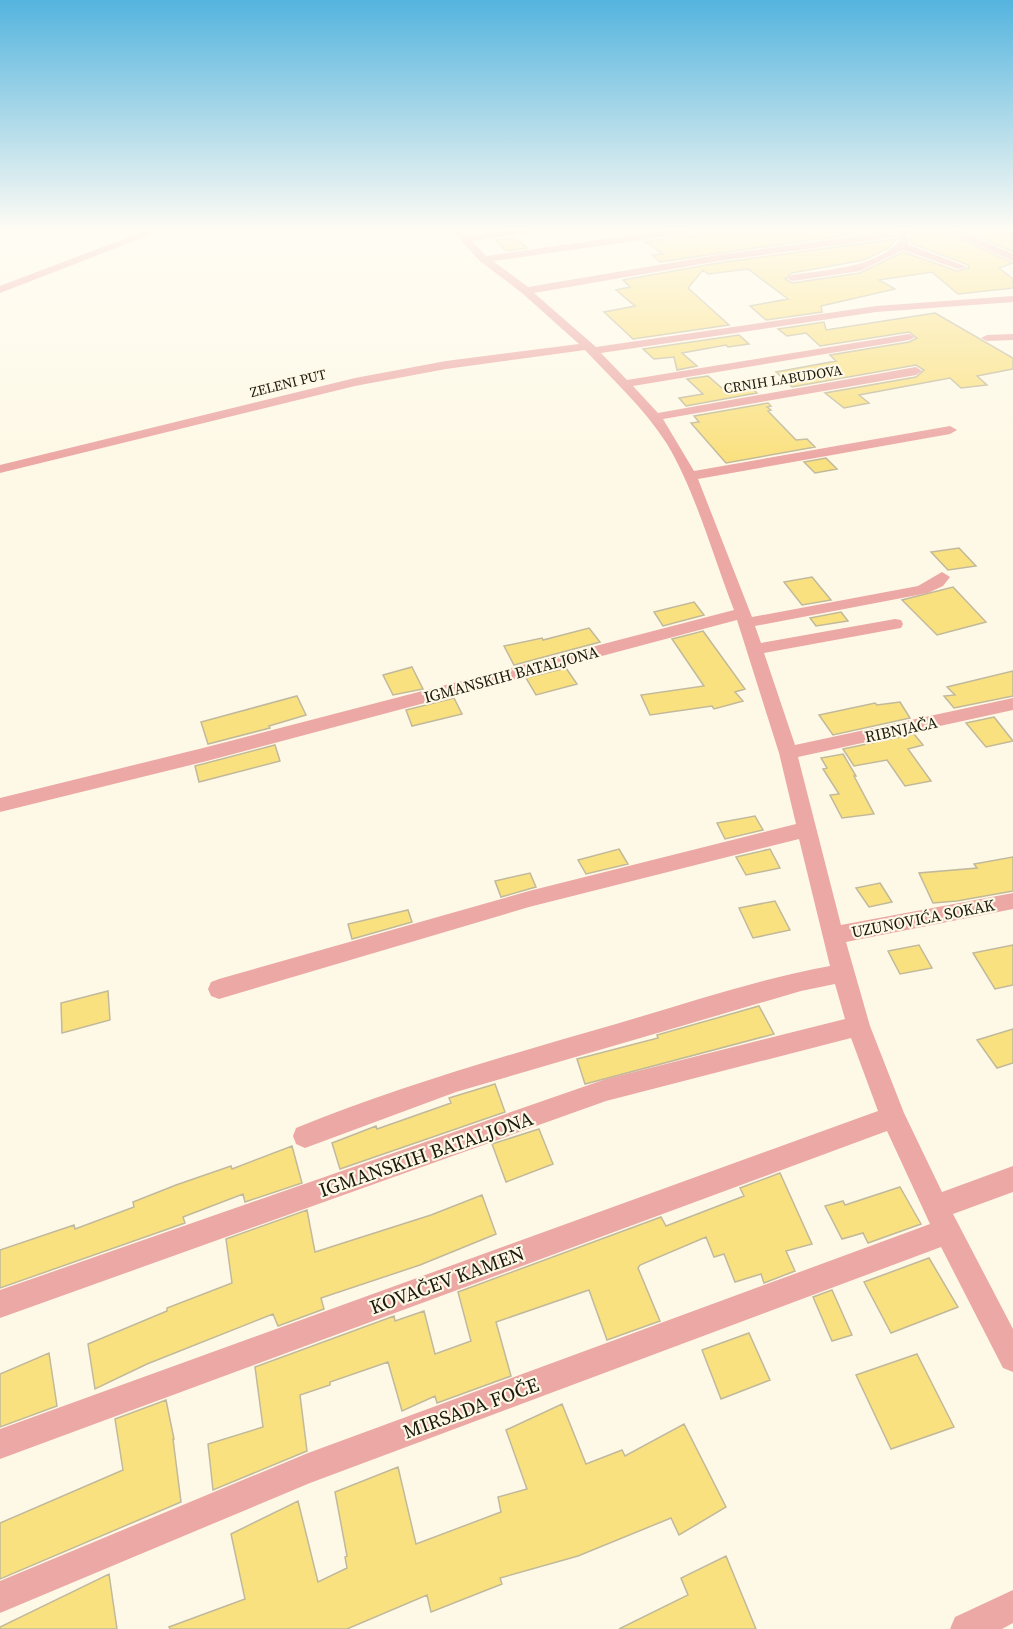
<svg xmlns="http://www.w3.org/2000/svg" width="1013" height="1629" font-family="'Source Serif 4',serif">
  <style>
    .building { fill: #fae180; stroke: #c1b99b; stroke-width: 1.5 }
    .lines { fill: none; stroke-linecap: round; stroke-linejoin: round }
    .minor { fill: #eca8a5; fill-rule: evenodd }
    .labels { text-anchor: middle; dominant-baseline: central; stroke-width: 4.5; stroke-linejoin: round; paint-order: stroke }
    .far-street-label { font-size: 14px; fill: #1c190d; stroke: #fef9e6 }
    .street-label { font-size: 16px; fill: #1c190d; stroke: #fef9e6 }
    .near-street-label { font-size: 20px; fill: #1c190d; stroke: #fef9e6 }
  </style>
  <rect width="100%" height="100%" fill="#fef9e6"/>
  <path class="building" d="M718,231H873L660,262L652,255L663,254L645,242Z
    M923,231H944L1013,263L999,268L1013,279V288L958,294L932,272L879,280L895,289L821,306L822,312L766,320L750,306L788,299L748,269L708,274L703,270L688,288L729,325L633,339L604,312L635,306L616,290L630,287L623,280L718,263L896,239L889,248L864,260L792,273L785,279L792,283L860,273L903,252L957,271L969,268L968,265L911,243L912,240L910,236Z
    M966,231H1013V252Z
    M516,238L527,248L506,251L495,240Z
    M935,313L1013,358V369L977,376L987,385L961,388L950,378L859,395L869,403L844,408L825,393L916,377L924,370L916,365L792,387L776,372L836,361L830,355L909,342L917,338L909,332L820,346L806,333L787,336L778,329L824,322L826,330Z
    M739,335L749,344L728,347L726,345L682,353L697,366L677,370L674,357L654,359L643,349Z
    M708,376L723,389L749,385L757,393L686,406L679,398L703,394L687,379Z
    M768,403L771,406L767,407L771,410L768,411L796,440L807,439L815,447L726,463L691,423L699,422L694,416Z
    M826,458L837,469L815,473L804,462Z
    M959,548L976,566L948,570L931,552Z
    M812,577L831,600L802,605L784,582Z
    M953,587L986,622L937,635L902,600Z
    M694,602L704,615L663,626L654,612Z
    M841,612L848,621L816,626L810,618Z
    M589,628L600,642L514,665L504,646L542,638L543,640Z
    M703,631L745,689L735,692L743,701L714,709L712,706L650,715L641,695L704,686L672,639Z
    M412,667L423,689L393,695L383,675Z
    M566,668L577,684L536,695L526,678Z
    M1013,671V696L954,708L944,696L955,695L947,687Z
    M297,696L306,715L269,726L270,728L208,744L201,722Z
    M454,698L462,714L412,726L406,710Z
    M900,702L910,718L833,735L819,715L875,703L877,705Z
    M994,717L1013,741L986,747L966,723Z
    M914,734L923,745L908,749L931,781L905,786L887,760L854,766L843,749Z
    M275,745L280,761L199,782L195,766Z
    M843,754L856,776H854L874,814L842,818L830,795L839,794L823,769L827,768L821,758Z
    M755,816L763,830L725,839L717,823Z
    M619,849L628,864L586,874L578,860Z
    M770,849L780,868L746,875L736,857Z
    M1013,857V891L957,901L933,903L919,873L977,868L974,864Z
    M530,873L536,887L501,897L495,881Z
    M880,883L892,902L869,907L856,888Z
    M775,901L790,930L753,938L739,908Z
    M408,910L412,922L352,939L348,924Z
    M919,945L932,968L900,974L888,951Z
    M1013,945V985L995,989L973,953Z
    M108,991L110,1020L62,1033L61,1003Z
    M759,1006L774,1034L585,1084L577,1059L658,1038L657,1035Z
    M1013,1029V1063L997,1068L977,1040Z
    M495,1084L505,1112L340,1169L332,1143L376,1126L377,1129L451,1103L449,1098Z
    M539,1129L553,1164L506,1182L492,1144Z
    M292,1146L302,1183L245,1202L243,1194L183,1217L185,1223L0,1288V1250L74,1225L75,1229L134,1207L133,1202L176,1185L231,1166L232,1169Z
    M780,1173L812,1244L786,1251L795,1271L764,1283L761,1274L735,1282L724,1254L714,1257L706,1237L640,1265L638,1268L660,1321L607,1340L589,1290L496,1322L511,1376L437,1403L435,1396L402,1411L388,1362L330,1382V1385L300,1395L307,1451L213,1490L208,1444L263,1427L255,1367L394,1316L395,1321L424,1311L435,1354L471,1341L458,1292L661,1217L666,1226L744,1196L740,1188Z
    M900,1187L921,1224L868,1243L863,1233L842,1239L825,1206L843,1201L845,1205Z
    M482,1195L496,1234L420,1265L321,1298L324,1309L278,1326L273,1314L147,1364L95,1389L88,1344L167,1311V1308L232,1283L226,1239L307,1210L315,1252L431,1215Z
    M929,1258L958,1307L891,1333L864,1282Z
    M832,1290L852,1335L832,1341L813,1297Z
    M749,1333L770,1380L721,1399L702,1350Z
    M49,1353L57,1406L0,1427V1374Z
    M917,1354L954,1427L891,1449L856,1375Z
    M166,1400L174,1439H173L181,1502L0,1579V1523L123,1470L115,1419Z
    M562,1404L586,1464L622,1450L625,1456L684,1424L726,1507L679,1535L671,1518L578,1556L500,1578L502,1584L431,1612L427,1595L347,1629H170L169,1627L245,1599L231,1534L298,1501L318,1582L347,1568L345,1557L347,1556L335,1492L398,1467L416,1544L501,1512L498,1497L527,1489L506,1430Z
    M726,1556L756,1629H619L688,1595L681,1578Z
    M109,1574L117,1629H0V1627Z"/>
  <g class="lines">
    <path class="minor" d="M145,231H160L0,293V286Z
      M452,231H463L467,236L501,231H531L526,234L472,241L486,256L661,231H689L684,234L493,261L528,287L718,255L892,231H921L906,235L910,240L907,244L967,267L958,269L903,250L860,271L792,281L787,278L792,275C825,270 877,268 900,240L897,237L718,261L534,293L596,347L876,306L1013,296V302L876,312L601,353L627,380L909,334L915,337L909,340L633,386L658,413L916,367L922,371L916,375L663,419L694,471L950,426L957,430L950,434L698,479L752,617L918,586L942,572L950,577L943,586L928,593L755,626L761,643L895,619L901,620L903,624L901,628L895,629L764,653L795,745L1013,698V710L798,757L841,925L1013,893V909L846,942L870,1026L904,1113L942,1192L1013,1166V1192L953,1214L1013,1329V1372L1003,1368L941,1247L310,1483L0,1613V1581L308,1453L930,1224L887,1131L0,1459V1429L878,1111L851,1038L606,1101L0,1318V1290L606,1079L845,1019L835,984L801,991L456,1092L305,1148L296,1144L293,1136L296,1128C400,1086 508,1055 616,1024C687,1003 758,979 830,966L799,839L529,907L219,999L211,996L208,989L211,982L219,979L529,891L796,824L779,753L737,620L203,762L0,812V798L203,748L734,610C714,559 695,490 667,444C645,409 613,380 585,350L446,369L355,386L0,473V465L355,378L446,361L579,344L522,293L480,261Z
      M946,231H960L1013,254V261Z
      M1013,334V340L987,341L981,338L987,335Z
      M1013,1590V1623L1002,1629H950L955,1617Z"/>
  </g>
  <linearGradient id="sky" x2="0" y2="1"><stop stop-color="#54b4de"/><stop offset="0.5" stop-color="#fffcf4"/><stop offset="1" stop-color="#fffcf4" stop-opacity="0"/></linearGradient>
  <rect width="1013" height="459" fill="url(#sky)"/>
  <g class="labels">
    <g class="far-street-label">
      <text transform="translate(783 379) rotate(-9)">CRNIH LABUDOVA</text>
      <text transform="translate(288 383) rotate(-14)">ZELENI PUT</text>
    </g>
    <g class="street-label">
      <text transform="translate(511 674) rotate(-15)">IGMANSKIH BATALJONA</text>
      <text transform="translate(901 729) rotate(-12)">RIBNJAČA</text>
      <text transform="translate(923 918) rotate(-11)">UZUNOVIĆA SOKAK</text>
    </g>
    <g class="near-street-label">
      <text transform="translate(426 1154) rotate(-19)">IGMANSKIH BATALJONA</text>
      <text transform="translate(447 1280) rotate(-20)">KOVAČEV KAMEN</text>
      <text transform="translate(471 1408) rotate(-20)">MIRSADA FOČE</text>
    </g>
  </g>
</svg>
